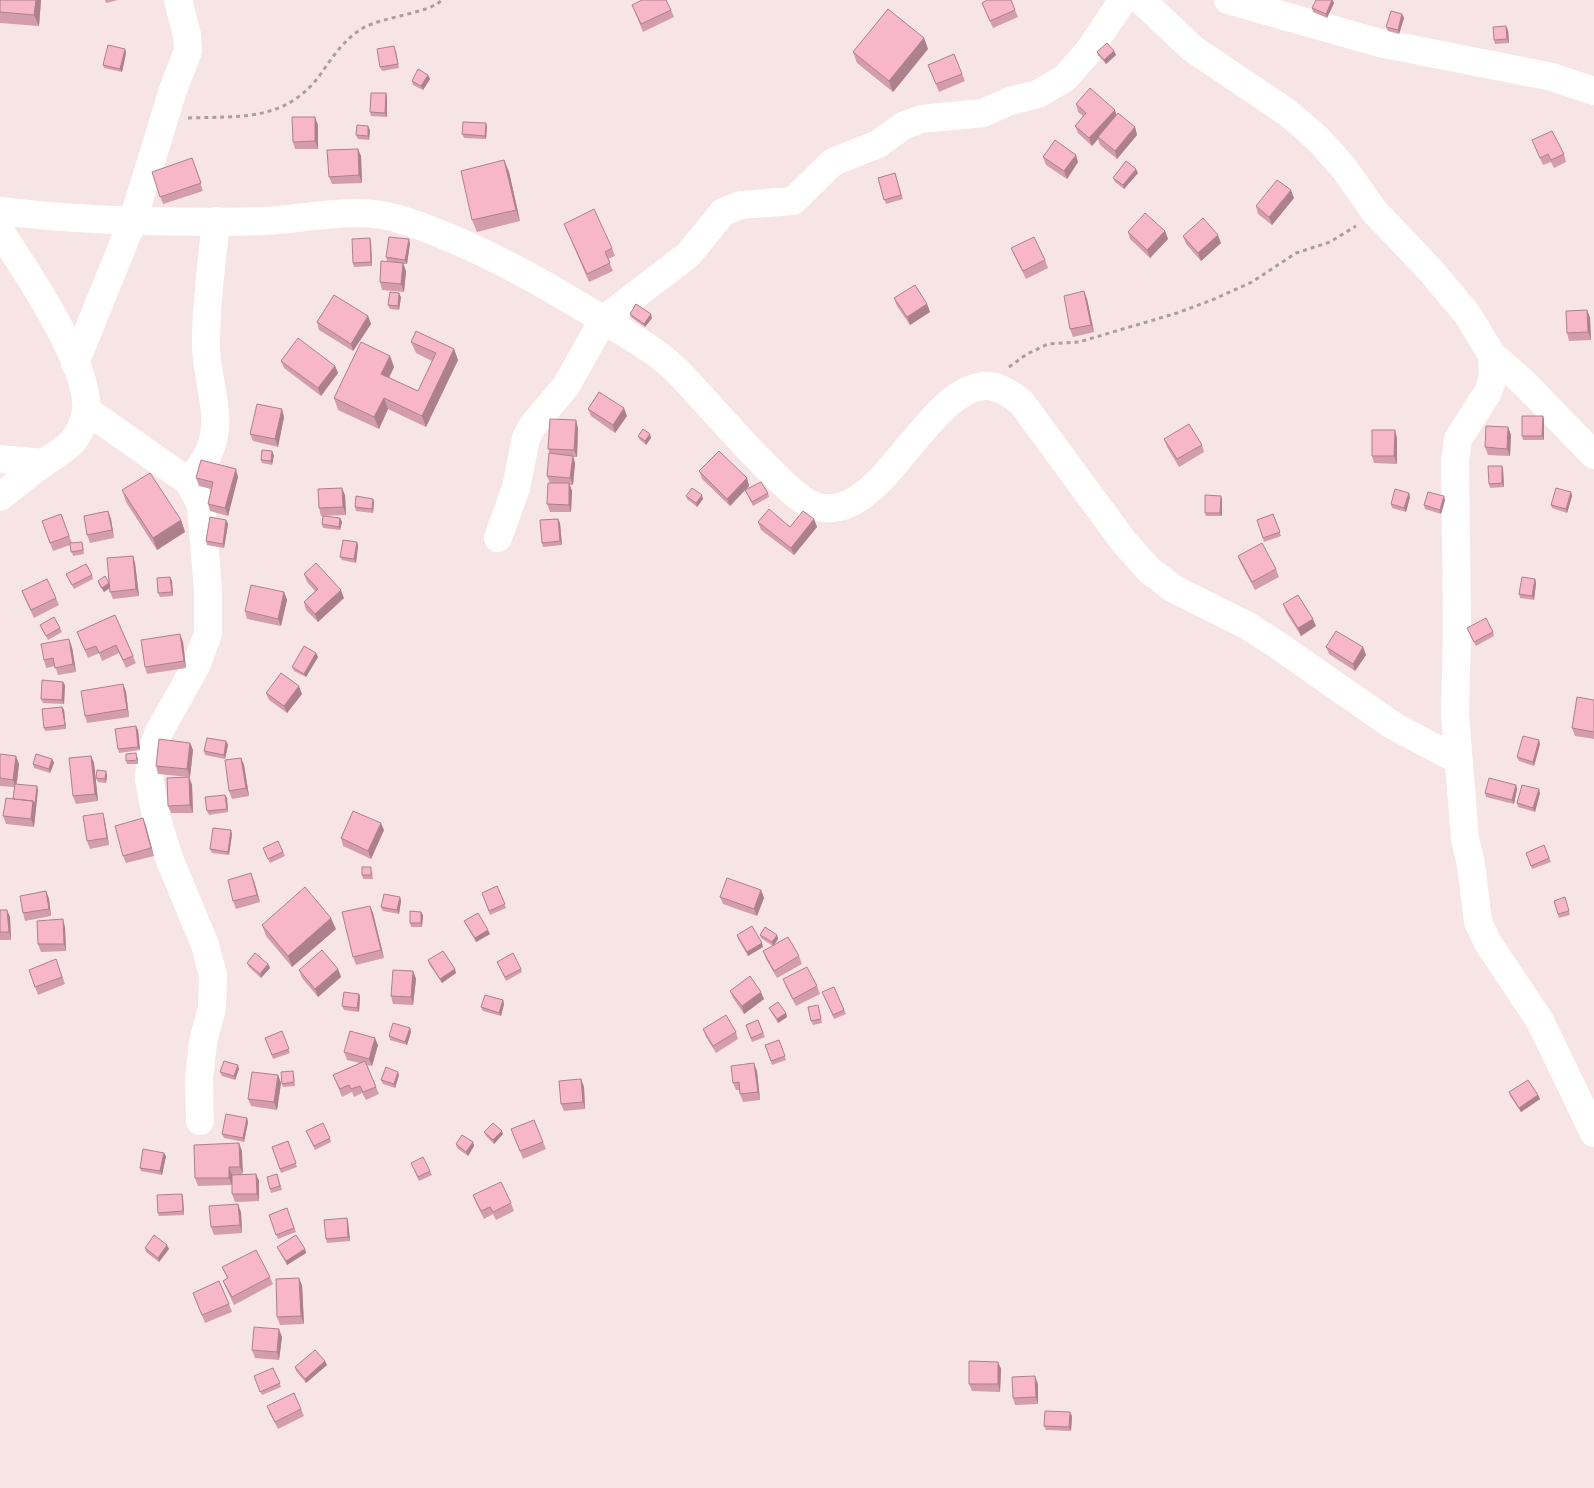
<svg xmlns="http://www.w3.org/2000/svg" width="1594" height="1488" font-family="Inter,sans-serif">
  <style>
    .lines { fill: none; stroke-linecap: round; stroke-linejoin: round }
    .path { stroke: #b19b9b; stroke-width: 3; stroke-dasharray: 4 4; stroke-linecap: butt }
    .minor { stroke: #fff; stroke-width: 28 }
    .wall { fill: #d49dad }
    .shaded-wall { fill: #ad808d }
    .building { fill: #f7b7c9; stroke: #ad808d }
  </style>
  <rect width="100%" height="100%" fill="#f7e5e5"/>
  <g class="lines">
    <path class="path" d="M188,118C240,116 285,122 320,75C332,58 344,39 363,28C382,17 430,13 442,0
      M1009,367L1027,354L1048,344L1079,342L1177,313L1212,300L1252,282L1296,253L1330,242L1356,226"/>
    <path class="minor" d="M1141,0L1193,49L1288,113L1318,139L1343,167L1375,212L1432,272L1467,314L1492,355L1493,377L1488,392L1458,439L1455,460L1457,630L1455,714L1465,839L1471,864L1478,922L1488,943L1540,1021L1594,1133
      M1228,0L1380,43L1552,77L1594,91
      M0,211C87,222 177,223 265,221C303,219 343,209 382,215C401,218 420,226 438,233C504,259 564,296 625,333C643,344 661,355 677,371C712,407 744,447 782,482C792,491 802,502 815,506C880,528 924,390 985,386C999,385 1011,395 1021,402L1124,542L1149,570L1174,589L1246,625L1276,644L1392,725L1458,760
      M0,231C25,269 91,366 86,411C85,421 79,434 72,442C64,451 52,457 42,464C27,475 14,486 0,497
      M1492,355L1523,382L1594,455
      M75,363L133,220L173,90L188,51L187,35L178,0
      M86,410L189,482L201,505L208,590V634L196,666L160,730L151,752L149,780L156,816L169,858L205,945L213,975L212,1008L203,1042L199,1079L200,1121
      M0,459L44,463
      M189,482C195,473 204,464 208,454C226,417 205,381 206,342C206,302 212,261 216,221
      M498,538L516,488L526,438L533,425L566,386L603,320L688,255L723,212L741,205L793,201L833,162L878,144L903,126L921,119L983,113L1010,101L1038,94L1065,78L1088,52L1123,0"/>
  </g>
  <path class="wall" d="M0,0H41L39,26L0,23Z
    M105,0H118L106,3Z
    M1316,0H1333L1334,3L1327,18L1313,12L1312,8Z
    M982,3L1015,10L1018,17L993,28Z
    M632,5L671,10L674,17L643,32Z
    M1402,14L1404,18L1399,34L1388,31L1386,27Z
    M1508,30L1509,43L1495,44L1494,40Z
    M924,38L928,49L893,92L857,63L853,52Z
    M125,49L126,53L122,72L104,68L103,65Z
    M396,50L399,68L382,71L380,67Z
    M1114,51L1116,55L1106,64L1098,55L1097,52Z
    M954,54L965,81L939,92L928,65Z
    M428,75L430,79L423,90L413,85L412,81Z
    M386,93L387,97V117L371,116L370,112Z
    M1076,104L1116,115L1135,127L1137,135L1117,159L1100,145L1098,139L1092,146L1078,133L1075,126L1083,116L1078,112Z
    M486,123L487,127L486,139L464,138L462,134Z
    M318,125V149H295L293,142Z
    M370,130L369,140L358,139L356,135Z
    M1532,140L1564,154L1566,162L1554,168L1551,162L1543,165Z
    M358,149L361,156L362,183L332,184L329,177Z
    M1043,157L1078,162L1067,179L1046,165Z
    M192,158L203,191L163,204L152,172Z
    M504,160L509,172L520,221L477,232L472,220Z
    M895,173L903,199L886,204L878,178Z
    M1138,173L1124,189L1115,182L1113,178Z
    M1294,198L1272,225L1258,214L1256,206Z
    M564,224L612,248L615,256L608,259L613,271L589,282Z
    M1165,231L1168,239L1150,258L1130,239L1128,232Z
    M1183,236L1221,243L1201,261L1186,244Z
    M371,242L372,266L354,267L353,263Z
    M410,243L407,264H403L406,271L404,292L382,290L380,282L394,262L387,261L386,257Z
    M1011,248L1045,260L1048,268L1026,279L1014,255Z
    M1084,291L1087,299L1094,332L1073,337L1070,329Z
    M401,297L399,310L390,309L388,305Z
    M894,298L927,304L930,312L910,325L897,306Z
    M1587,310L1590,318L1591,340L1569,341L1567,333Z
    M630,314L652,318L645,327L631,317Z
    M368,316L371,324L353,351L319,330L317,322Z
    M411,342L454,349L458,360L426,427L388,409L379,429L338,410L334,398L390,356L394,367L389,378L418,391L432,361L416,353Z
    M281,361L335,366L338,373L321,396L284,368Z
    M588,409L627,416L615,433L591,416Z
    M1543,416L1544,420V440H1523L1522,436Z
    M284,417L278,447L253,441L250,434Z
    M1508,427L1511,435L1510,456L1488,455L1485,447Z
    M578,428L577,457H573L575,463L573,485H570L572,491L571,512H550L547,504L550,483L547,476L550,454L548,449Z
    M650,434L651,438L646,445L640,440L638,436Z
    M1397,438V464L1374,463L1372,456Z
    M1164,439L1202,445L1204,452L1179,467L1167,447Z
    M274,455L272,465L262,463L261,460Z
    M1503,469L1504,487L1490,488L1489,484Z
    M699,471L747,478L749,486L746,490L768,493L769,497L753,506L745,490L730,506L702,479Z
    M238,477L228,516L210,511L208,504L211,489L199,486L196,478Z
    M122,490L181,520L185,532L157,550L126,502Z
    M1571,492L1572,496L1567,513L1552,508L1551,505Z
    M1409,493L1410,497L1406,512L1392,508L1391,504Z
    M345,495L346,515L321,516L319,508Z
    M686,496L703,499L697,507L687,499Z
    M373,499L374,502L373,513L356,511L355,507Z
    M1222,499V516H1206L1205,513Z
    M1445,500L1441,514L1425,509L1424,505Z
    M108,511L111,519L114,538L90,543L87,535Z
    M61,514L72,543L83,546L84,554L73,556L70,545L53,551L42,521Z
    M1273,514L1281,536L1264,542L1257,520Z
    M340,518L342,522L340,530L323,528L322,524Z
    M558,519L560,523L562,545L543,547L542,543Z
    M814,519L817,527L794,555L761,530L758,522L790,527Z
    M226,520L228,524L224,548L207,545L206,541Z
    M357,542L358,546L356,563L342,560L340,557Z
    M133,556L135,563L139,596L113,599L110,592V588L104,592L99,585L98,581L110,584Z
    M1238,556L1276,569L1279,577L1255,590L1241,564Z
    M66,574L92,575L93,579L74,589Z
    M304,574L344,598L318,622L306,610L304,602L315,591L307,582Z
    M170,577L172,581L173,596L160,597L158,593Z
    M1535,579L1536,583L1534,600L1520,598L1519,594Z
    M22,591L56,598L59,605L34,618L25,599Z
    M284,592L287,600L281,626L247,619L245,611Z
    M1283,604L1316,626L1301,636L1286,612Z
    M115,615L136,663L126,668L119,653L102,661L99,653L88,658L77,632Z
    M40,625L60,628L62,632L48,640Z
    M1467,628L1493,632L1494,636L1476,646Z
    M183,642L186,668L147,674L145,667Z
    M72,647L76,672L58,675L55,666L46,668L44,660Z
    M1326,647H1363L1366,655L1355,671L1329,654Z
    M316,653L318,657L306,677L294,671L292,667Z
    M123,684L126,692L129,717L87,723L85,716Z
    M65,685L64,704L43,703L41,699Z
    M266,693L302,694L287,713L269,700Z
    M1594,700V739L1575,736L1572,728Z
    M62,707L64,710L66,729L45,731L44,728Z
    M138,730L140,750L119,753L118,749Z
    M226,741L228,745L225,759L205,755L204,751Z
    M190,743L193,750L190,777H189L192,785L193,813H171L168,806L189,777L158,774L156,766Z
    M1540,744L1534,766L1519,761L1517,757Z
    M0,754L19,764L17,784L38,790L34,827L6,824L3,816L13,799L14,787L0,786Z
    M91,756L94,763L98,801L76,804L73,796Z
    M138,757V764H127L126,761Z
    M241,758L244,765L249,796L232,799L229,791Z
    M52,759L54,763L50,773L34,768L33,764Z
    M107,775L106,783L98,782L96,778Z
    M1516,785L1517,789L1514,804L1486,797L1485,793Z
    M1540,793L1535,812L1518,807L1517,803Z
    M227,798L228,812L209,815L207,811Z
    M143,818L154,856L126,863L123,856Z
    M105,821L109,845L90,849L87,841Z
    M384,830L371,859L343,846L341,838Z
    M232,834L229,855L212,853L210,849Z
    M1544,845L1551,862L1532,869L1526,853Z
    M264,852H283L285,856L270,863Z
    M372,871L373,879H363L362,875Z
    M254,881L260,902L236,909L233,901Z
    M497,886L506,908L490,915L482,893Z
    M761,890L764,898L757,916L723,904L720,897Z
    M46,891L49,899L51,916L25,921L23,913Z
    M400,897L401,901L399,914L383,911L381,907Z
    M1565,897L1570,915L1559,918L1554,901Z
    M370,906L373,913L384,958L356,965L353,957Z
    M0,910H7L10,917L11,940H0Z
    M423,915L422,927H411L410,923Z
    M464,921L490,934L476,942L466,925Z
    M262,925L336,929L292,967L266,936Z
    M65,927L66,951L41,952L38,944Z
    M737,935L763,947L748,956L738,939Z
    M760,935H777L778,939L774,945L799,956L802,964L777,978L766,959L763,951L773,946L761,938Z
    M56,959L65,984L38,995L29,970Z
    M428,960L456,973L442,983L429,964Z
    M497,962L521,969L522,972L506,981Z
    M247,963L268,964L270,968L261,978L249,967Z
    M338,969L341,977L318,997L302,978L299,970Z
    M413,971L416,979L413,1005L393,1004L391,996Z
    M783,979L817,986L820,994L796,1006L786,987Z
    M834,987L846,1014L834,1019L824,996Z
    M730,991L764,999L744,1014L733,998Z
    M359,994L360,997L359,1012L344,1010L342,1006Z
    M503,1000L504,1004L501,1016L483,1011L481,1007Z
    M769,1008L786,1013L787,1017L778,1023L771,1012Z
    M819,1009L822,1023L813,1025L811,1021Z
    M758,1020L765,1037L752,1042L746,1025Z
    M410,1028L411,1032L407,1045L390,1040L389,1036Z
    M703,1029L736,1032L738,1039L716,1053L706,1037Z
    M282,1031L290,1053L273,1059L265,1038Z
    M779,1040L786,1060L772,1065L765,1045Z
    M378,1045L372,1066L366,1065L379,1094L366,1100L362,1093L354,1097L352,1092L342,1097L333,1075L360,1063L347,1060L344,1052Z
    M239,1069L235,1080L222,1076L220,1072Z
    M757,1071L760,1100L743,1102L740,1094V1090H736L733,1083Z
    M278,1075L281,1083L277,1110L251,1106L248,1099Z
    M294,1075L295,1086L283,1087L282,1084Z
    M399,1075L395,1088L383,1084L381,1080Z
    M581,1079L584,1087L585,1109L564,1111L561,1104Z
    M1509,1092L1538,1095L1540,1099L1521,1112L1510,1096Z
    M247,1118L248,1122L244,1142L224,1138L222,1134Z
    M511,1129L543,1142L546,1149L523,1159Z
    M306,1131L330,1138L331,1142L315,1150Z
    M484,1132L503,1134L494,1144L486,1136Z
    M288,1141L297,1167L281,1173L272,1147Z
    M473,1142L474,1146L468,1156L457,1148L456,1144Z
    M242,1151V1174H256L259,1181V1201L235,1202L232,1194V1185L198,1186L195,1178Z
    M166,1156L162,1175L141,1171L140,1168Z
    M411,1163L430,1171L432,1175L419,1181Z
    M277,1174L282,1190L271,1193L270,1189Z
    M182,1194L183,1198L184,1215L159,1216L158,1213Z
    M473,1195L511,1203L514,1211L496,1220L493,1214L484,1219L476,1203Z
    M287,1208L296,1232L278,1239L269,1215Z
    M241,1212L242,1233L214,1235L211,1227Z
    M348,1221L350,1241L327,1243L326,1239Z
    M277,1247L305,1249L306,1253L287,1265L279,1251Z
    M145,1248L169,1249L159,1262L146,1252Z
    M222,1267L270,1277L273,1284L234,1305L226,1288L223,1281L227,1278Z
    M302,1285L304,1324L280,1325L277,1317Z
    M193,1293L229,1304L232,1312L205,1323Z
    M282,1337L279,1360L255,1358L252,1350Z
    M998,1362L1001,1369L1000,1392L972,1391L969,1384Z
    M327,1365L306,1383L296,1371L295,1367Z
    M273,1368L281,1387L262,1395L254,1376Z
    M1038,1384V1404L1015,1405L1013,1398Z
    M267,1406L301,1409L304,1416L278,1429L270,1414Z
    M1072,1416L1071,1431L1046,1430L1044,1426Z"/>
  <path class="shaded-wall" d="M36,0H41L39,26L34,15Z
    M1332,0L1334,3L1327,18L1326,14Z
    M1402,14L1404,18L1399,34L1398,30Z
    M1506,26L1508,30L1509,43L1507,39Z
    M924,38L928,49L893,92L889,81Z
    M125,49L126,53L122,72L120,69Z
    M1114,51L1116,55L1106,64L1104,60Z
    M428,75L430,79L423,90L421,86Z
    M386,93L387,97V117L385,113Z
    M1115,110L1117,118L1098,137V139L1092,146L1089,138Z
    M315,117L318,125V149L315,141Z
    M486,123L487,127L486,139L485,136Z
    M368,126L370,130L369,140L368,136Z
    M1135,127L1137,135L1117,159L1115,151Z
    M358,149L361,156L362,183L359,175Z
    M1076,155L1078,162L1067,179L1064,171Z
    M504,160L509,172L520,221L516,210Z
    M1136,169L1138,173L1124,189L1123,185Z
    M1291,190L1294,198L1272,225L1269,217Z
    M1165,231L1168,239L1150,258L1147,250Z
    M1218,235L1221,243L1201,261L1198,253Z
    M370,238L371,242L372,266L371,262Z
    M409,239L410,243L407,264L405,260Z
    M403,263L406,271L404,292L401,284Z
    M1084,291L1087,299L1094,332L1091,325Z
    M399,293L401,297L399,310L398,306Z
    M927,304L930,312L910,325L907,317Z
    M1587,310L1590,318L1591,340L1588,332Z
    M651,314L652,318L645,327L644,324Z
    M368,316L371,324L353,351L351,344Z
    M454,349L458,360L426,427L422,416Z
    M390,356L394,367L385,386L381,374Z
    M335,366L338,373L321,396L318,388Z
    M384,398L388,409L379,429L374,417Z
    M624,408L627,416L615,433L613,425Z
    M282,409L284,417L278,447L275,439Z
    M1543,416L1544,420V440L1542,436Z
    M576,420L578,428L577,457L574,450Z
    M1508,427L1511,435L1510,456L1507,449Z
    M1395,430L1397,438V464L1394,456Z
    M650,434L651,438L646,445L645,441Z
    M272,451L274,455L272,465L271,461Z
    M573,456L575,463L573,485L570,478Z
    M1502,466L1503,469L1504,487L1502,483Z
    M236,469L238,477L228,516L225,508Z
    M747,478L749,486L730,506L727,499Z
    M569,483L572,491L571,512L569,505Z
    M342,488L345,495L346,515L343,507Z
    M1571,492L1572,496L1567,513L1566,509Z
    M1409,493L1410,497L1406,512L1404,508Z
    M702,495L703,499L697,507L696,503Z
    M1221,496L1222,499V516L1220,513Z
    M1444,496L1445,500L1441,514L1440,510Z
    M373,499L374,502L373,513L372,509Z
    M108,511L111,519L114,538L112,530Z
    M340,518L342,522L340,530L339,527Z
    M558,519L560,523L562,545L560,541Z
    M814,519L817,527L794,555L791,548Z
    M181,520L185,532L157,550L153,538Z
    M226,520L228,524L224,548L223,544Z
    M357,542L358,546L356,563L354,559Z
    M133,556L135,563L139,596L136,589Z
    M170,577L172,581L173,596L172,592Z
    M1535,579L1536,583L1534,600L1532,596Z
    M109,583L111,587L104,592L102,588Z
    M341,590L344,598L318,622L315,614Z
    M284,592L287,600L281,626L278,619Z
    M1313,619L1316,626L1301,636L1298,628Z
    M180,634L183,642L186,668L184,661Z
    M69,639L72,647L76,672L73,664Z
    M1363,647L1366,655L1355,671L1353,664Z
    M316,653L318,657L306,677L304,674Z
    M63,682L65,685L64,704L62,700Z
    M123,684L126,692L129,717L127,709Z
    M299,686L302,694L287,713L284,706Z
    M62,707L64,710L66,729L65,725Z
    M136,726L138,730L140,750L138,747Z
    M1539,740L1540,744L1534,766L1533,762Z
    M226,741L228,745L225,759L224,755Z
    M190,743L193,750L190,777L187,769Z
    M16,756L19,764L16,787L13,780Z
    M91,756L94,763L98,801L95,794Z
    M241,758L244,765L249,796L246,788Z
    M52,759L54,763L50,773L49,769Z
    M106,771L107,775L106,783L105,779Z
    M189,777L192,785L193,813L190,805Z
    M1516,785L1517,789L1514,804L1512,800Z
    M37,786L38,790L34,827L31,819L33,801Z
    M1539,789L1540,793L1535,812L1533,808Z
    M225,795L227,798L228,812L227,809Z
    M103,813L105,821L109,845L107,838Z
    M143,818L146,826L154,856L151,848Z
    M381,823L384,830L371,859L368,851Z
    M231,830L232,834L229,855L228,852Z
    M251,873L254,881L260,902L257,895Z
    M761,890L764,898L757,916L754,909Z
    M46,891L49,899L51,916L49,909Z
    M400,897L401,901L399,914L397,910Z
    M370,906L373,913L384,958L381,950Z
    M7,910L10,917L11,940L9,932Z
    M421,912L423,915L422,927L421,923Z
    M331,918L336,929L292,967L288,956Z
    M63,919L65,927L66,951L64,944Z
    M488,930L490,934L476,942L475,938Z
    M777,935L778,939L773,946L772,942Z
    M762,943L763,947L748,956L747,952Z
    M268,964L270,968L261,978L260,974Z
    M338,969L341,977L318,997L315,989Z
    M455,969L456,973L442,983L440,979Z
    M413,971L416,979L413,1005L411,997Z
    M761,992L764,999L744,1014L742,1006Z
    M359,994L360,997L359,1012L357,1008Z
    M503,1000L504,1004L501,1016L499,1013Z
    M786,1013L787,1017L778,1023L777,1019Z
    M410,1028L411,1032L407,1045L405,1042Z
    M375,1038L378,1045L372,1066L369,1059Z
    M754,1063L757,1071L760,1100L758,1092Z
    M238,1065L239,1069L235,1080L234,1076Z
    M398,1072L399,1075L395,1088L394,1084Z
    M278,1075L281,1083L277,1110L274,1102Z
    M581,1079L584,1087L585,1109L583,1102Z
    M1538,1095L1540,1099L1521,1112L1519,1108Z
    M247,1118L248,1122L244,1142L243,1138Z
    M502,1131L503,1134L494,1144L493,1140Z
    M473,1142L474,1146L468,1156L466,1152Z
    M239,1143L242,1151L243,1174L240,1167Z
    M164,1153L166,1156L162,1175L160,1171Z
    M229,1167L232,1175V1185L229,1178Z
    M256,1174L259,1181V1201L257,1194Z
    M182,1194L183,1198L184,1215L183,1211Z
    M238,1204L241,1212L242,1233L240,1225Z
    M347,1218L348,1221L350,1241L348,1237Z
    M167,1245L169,1249L159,1262L158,1258Z
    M305,1249L306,1253L287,1265L286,1261Z
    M299,1278L302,1285L304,1324L301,1316Z
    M279,1329L282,1337L279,1360L277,1352Z
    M325,1361L327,1365L306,1383L305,1379Z
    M998,1362L1001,1369L1000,1392L998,1384Z
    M1035,1376L1038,1384V1404L1036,1397Z
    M1070,1412L1072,1416L1071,1431L1069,1427Z"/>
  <path class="building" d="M0,0H36L34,15L0,12Z
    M642,0H666L671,10L641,24L632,5Z
    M987,0H1011L1015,10L990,21L982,3Z
    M1316,0H1332L1326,14L1312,8Z
    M888,9L924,38L889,81L853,52Z
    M1391,11L1402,14L1398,30L1386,27Z
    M1506,26L1507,39L1494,40L1493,27Z
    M1107,43L1114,51L1104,60L1097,52Z
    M108,45L125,49L120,69L103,65Z
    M394,46L398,64L380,67L377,49Z
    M954,54L962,74L936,84L928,65Z
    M418,69L428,75L421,86L412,81Z
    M1090,88L1115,110L1089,138L1075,126L1086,113L1076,104Z
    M371,93H386L385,113L370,112Z
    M1118,113L1135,127L1115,151L1098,137Z
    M292,117H315V141L293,142Z
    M463,122L486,123L485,136L462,134Z
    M357,125L368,126V136L356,135Z
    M1552,131L1564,154L1551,160L1548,154L1540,158L1532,140Z
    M1055,140L1076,155L1064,171L1043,157Z
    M358,149L359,175L329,177L327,150Z
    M192,158L201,183L160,197L152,172Z
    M504,160L516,210L472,220L461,171Z
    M1126,161L1136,169L1123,185L1113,178Z
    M895,173L901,195L884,200L878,178Z
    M1277,180L1291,190L1269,217L1256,206Z
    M594,209L612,248L605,252L610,263L587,274L564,224Z
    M1145,213L1165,231L1147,250L1128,232Z
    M1203,218L1218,235L1198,253L1183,236Z
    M389,237L409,239L405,260L386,257Z
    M1034,237L1045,260L1023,271L1011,248Z
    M370,238L371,262L353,263L352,239Z
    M381,261L403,263L401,284L380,282Z
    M915,285L927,304L907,317L894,298Z
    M1084,291L1091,325L1070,329L1064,296Z
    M390,292L399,293L398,306L388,305Z
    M334,295L368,316L351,344L317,322Z
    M636,304L651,314L644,324L630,314Z
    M1587,310L1588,332L1567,333L1566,311Z
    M416,331L454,349L422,416L384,398L374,417L334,398L361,342L390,356L381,374L418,391L436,353L411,342Z
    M298,338L335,366L318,388L281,361Z
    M599,392L624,408L613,425L588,409Z
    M257,404L282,409L275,439L250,434Z
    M1522,416H1543L1542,436H1522Z
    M550,419L576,420L574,450L548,449Z
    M1189,424L1202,445L1177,459L1164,439Z
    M1486,426L1508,427L1507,449L1485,447Z
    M643,429L650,434L645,441L638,436Z
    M1372,430H1395L1394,456H1372Z
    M262,450L272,451L271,461L261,460Z
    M719,451L747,478L727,499L699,471Z
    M549,453L573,456L570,478L547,476Z
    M201,460L236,469L225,508L208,504L213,482L196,478Z
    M1488,466H1502V483L1489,484Z
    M150,473L181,520L153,538L122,490Z
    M761,482L768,493L752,502L745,490Z
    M548,483H569V505L547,504Z
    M342,488L343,507L319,508L318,489Z
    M692,488L702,495L696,503L686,496Z
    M1556,488L1571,492L1566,509L1551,505Z
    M1395,489L1409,493L1404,508L1391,504Z
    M1428,492L1444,496L1440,510L1424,505Z
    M1205,495L1221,496L1220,513H1205Z
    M356,496L373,499L372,509L355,507Z
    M769,509L790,527L803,511L814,519L791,548L758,522Z
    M108,511L112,530L87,535L84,516Z
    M61,514L69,536L50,543L42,521Z
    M1273,514L1280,532L1263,538L1257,520Z
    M323,516L340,518L339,527L322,524Z
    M210,517L226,520L223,544L206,541Z
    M558,519L560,541L542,543L540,520Z
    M343,540L357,542L354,559L340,557Z
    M82,542L83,550L71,552L70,543Z
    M1262,543L1276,569L1252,582L1238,556Z
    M133,556L136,589L110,592L107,558Z
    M316,563L341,590L315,614L304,602L318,589L304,574Z
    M86,564L92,575L72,585L66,574Z
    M105,576L109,583L102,588L98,581Z
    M170,577L172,592L158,593L157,578Z
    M1522,577L1535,579L1532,596L1519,594Z
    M47,579L56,598L31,610L22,591Z
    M251,585L284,592L278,619L245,611Z
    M1298,595L1313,619L1298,628L1283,604Z
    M115,615L133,656L123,660L116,645L99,653L96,646L85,650L77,632Z
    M54,617L60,628L46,636L40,625Z
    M1486,618L1493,632L1474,642L1467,628Z
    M1336,631L1363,647L1353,664L1326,647Z
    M180,634L184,661L145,667L141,640Z
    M69,639L73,664L55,668L53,658L44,660L41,644Z
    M304,646L316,653L304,674L292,667Z
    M281,673L299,686L284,706L266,693Z
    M42,680L63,682L62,700L41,699Z
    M123,684L127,709L85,716L81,691Z
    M1577,697L1594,700V732L1572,728Z
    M62,707L65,725L44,728L42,709Z
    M136,726L138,747L118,749L115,729Z
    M1523,736L1539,740L1533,762L1517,757Z
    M207,738L226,741L224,755L204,751Z
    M159,739L190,743L187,769L156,766Z
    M136,753L137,760L126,761V754Z
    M0,754L16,756L13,780L0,778Z
    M36,754L52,759L49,769L33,764Z
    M91,756L95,794L73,796L69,758Z
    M241,758L246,788L229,791L225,760Z
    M97,770L106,771L105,779L96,778Z
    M189,777L190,805L168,806L167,778Z
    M1489,778L1516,785L1512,800L1485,793Z
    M15,784L37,786L35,805L33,801L13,799Z
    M1522,785L1539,789L1533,808L1517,803Z
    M225,795L227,809L207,811L205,797Z
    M6,798L33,801L31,819L3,816Z
    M353,811L381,823L368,851L341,838Z
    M103,813L107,838L87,841L83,816Z
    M143,818L151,848L123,856L115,826Z
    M213,828L231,830L228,852L210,849Z
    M278,841L283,852L268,859L263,848Z
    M1544,845L1549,858L1531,866L1526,853Z
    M362,867H371V875H362Z
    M251,873L257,895L233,901L228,880Z
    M727,878L761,890L754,909L720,897Z
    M497,886L505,904L489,911L482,893Z
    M305,887L331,918L288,956L262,925Z
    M46,891L49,909L23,913L20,896Z
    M384,894L400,897L397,910L381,907Z
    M1565,897L1569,911L1558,914L1554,901Z
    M370,906L381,950L353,957L342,912Z
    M0,910H7L9,932H0Z
    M410,911L421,912V923H410Z
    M478,913L488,930L475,938L464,921Z
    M63,919L64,944H38L37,921Z
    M752,926L762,943L747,952L737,935Z
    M765,927L777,935L772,942L760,935Z
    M788,937L799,956L774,971L763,951Z
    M322,950L338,969L315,989L299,970Z
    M443,951L455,969L440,979L428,960Z
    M255,953L268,964L260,974L247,963Z
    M513,953L521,969L505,977L497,962Z
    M56,959L62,977L35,987L29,970Z
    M807,967L817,986L793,999L783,979Z
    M393,970L413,971L411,997L391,996Z
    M750,976L761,992L742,1006L730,991Z
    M834,987L844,1010L833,1015L822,992Z
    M344,992L359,994L357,1008L342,1006Z
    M485,995L503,1000L499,1013L481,1007Z
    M778,1002L786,1013L777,1019L769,1008Z
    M818,1005L821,1019L811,1021L808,1007Z
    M726,1015L736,1032L713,1046L703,1029Z
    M758,1020L763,1033L751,1038L746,1025Z
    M393,1023L410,1028L405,1042L389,1036Z
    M282,1031L289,1049L272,1055L265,1038Z
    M350,1031L375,1038L369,1059L344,1052Z
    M779,1040L785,1056L771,1061L765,1045Z
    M224,1061L238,1065L234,1076L220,1072Z
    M365,1061L376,1087L363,1092L360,1086L351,1089L349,1085L340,1089L333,1075Z
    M754,1063L758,1092L740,1094L739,1082L733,1083L731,1066Z
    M386,1067L398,1072L394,1084L381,1080Z
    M293,1071L294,1082L282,1084L281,1072Z
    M252,1072L278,1075L274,1102L248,1099Z
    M581,1079L583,1102L561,1104L559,1081Z
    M1528,1080L1538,1095L1519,1108L1509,1092Z
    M226,1114L247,1118L243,1138L222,1134Z
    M534,1120L543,1142L520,1151L511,1129Z
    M323,1123L330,1138L314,1146L306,1131Z
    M493,1123L502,1131L493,1140L484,1132Z
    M462,1135L473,1142L466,1152L456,1144Z
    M288,1141L296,1163L280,1169L272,1147Z
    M239,1143L240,1167H229V1178H195L194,1145Z
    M143,1149L164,1153L160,1171L140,1168Z
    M423,1157L430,1171L418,1177L411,1163Z
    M256,1174L257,1194H232V1175Z
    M277,1174L280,1186L270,1189L267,1177Z
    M501,1182L511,1203L493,1212L490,1207L481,1211L473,1195Z
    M182,1194L183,1211L158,1213L157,1195Z
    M238,1204L240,1225L211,1227L209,1206Z
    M287,1208L294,1228L276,1235L269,1215Z
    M347,1218L348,1237L326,1239L324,1220Z
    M154,1235L167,1245L158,1258L145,1248Z
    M296,1235L305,1249L286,1261L277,1247Z
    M256,1250L270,1277L232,1297L223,1281L228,1278L222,1267Z
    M299,1278L301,1316L277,1317L276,1279Z
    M219,1281L229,1304L202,1315L193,1293Z
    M254,1327L279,1329L277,1352L252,1350Z
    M315,1350L325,1361L305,1379L295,1367Z
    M969,1361L998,1362V1384H969Z
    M273,1368L280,1383L260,1392L254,1376Z
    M1035,1376L1036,1397L1013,1398L1012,1377Z
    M294,1393L301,1409L275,1422L267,1406Z
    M1045,1411L1070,1412L1069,1427L1044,1426Z"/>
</svg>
